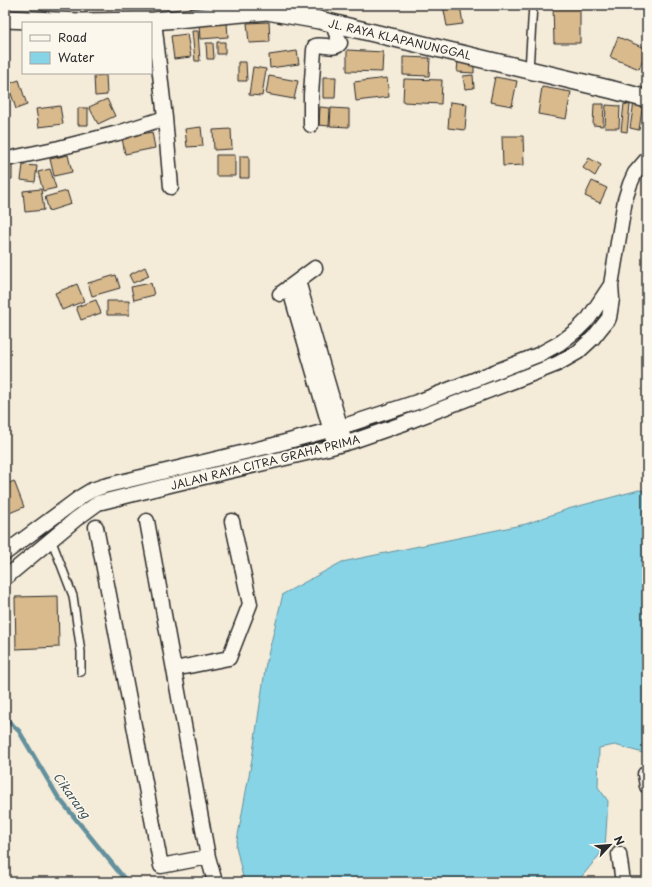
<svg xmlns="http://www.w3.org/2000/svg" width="652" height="887" font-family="'Playpen Sans',sans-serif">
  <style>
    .water { fill: #88d4e7; stroke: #63909c }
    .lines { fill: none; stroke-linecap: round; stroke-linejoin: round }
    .stream { stroke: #63909c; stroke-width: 4.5 }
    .building { fill: #d9ba8d; stroke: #2b2b2b }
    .service-casing { stroke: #2b2b2b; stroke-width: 10 }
    .minor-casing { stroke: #2b2b2b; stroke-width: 17 }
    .tertiary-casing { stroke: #2b2b2b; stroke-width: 20 }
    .service { stroke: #fbf7ec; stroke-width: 7 }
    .minor { stroke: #fbf7ec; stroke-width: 14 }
    .tertiary { stroke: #fbf7ec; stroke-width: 17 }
    .labels { text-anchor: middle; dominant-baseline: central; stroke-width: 3; stroke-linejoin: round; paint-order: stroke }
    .street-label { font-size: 11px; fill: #2b2b2b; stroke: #fbf7ec }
    .water-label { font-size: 12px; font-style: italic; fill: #42555a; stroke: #fbf7ec }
  </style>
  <rect width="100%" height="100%" fill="#f4ebd9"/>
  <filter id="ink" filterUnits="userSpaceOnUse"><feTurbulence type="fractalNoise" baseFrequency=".025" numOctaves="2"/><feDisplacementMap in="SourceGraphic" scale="8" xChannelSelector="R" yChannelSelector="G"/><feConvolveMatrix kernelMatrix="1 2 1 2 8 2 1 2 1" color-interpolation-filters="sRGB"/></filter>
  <g filter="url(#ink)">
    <path class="water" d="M639,490L647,491V749L643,753L615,745L599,748L598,787L608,801L605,848L579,880L563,882H244L236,846L252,759L266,663L283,594L342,562L526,524L568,509Z"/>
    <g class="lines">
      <path class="stream" d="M5,718L19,731L58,797L127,882"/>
    </g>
    <path class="building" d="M443,5H460L463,24L447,26Z
      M553,5H580V43H554Z
      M269,22L270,42L249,43L247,23Z
      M227,23L228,37L200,39L199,24Z
      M192,31H198L200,61H195Z
      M187,34L191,57L174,59L171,36Z
      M618,37L647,49L639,69L610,57Z
      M217,42H225V54H217Z
      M206,43H213L214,59H207Z
      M347,50L383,52L382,72L347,71Z
      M297,51L299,64L270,68L269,55Z
      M403,57L430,58L429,76L403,75Z
      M458,61L474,62V73L457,72Z
      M238,62H246L247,81H238Z
      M253,67L266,69L262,96L249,95Z
      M106,75L107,95L95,96L94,76Z
      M473,75L474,88L465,89L463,76Z
      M269,76L298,81L294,99L266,94Z
      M323,77H336L335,98H323Z
      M495,77L517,81L512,106L490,102Z
      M387,78L389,97L356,101L354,82Z
      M404,79L442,80L441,104L403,102Z
      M19,80L27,105L16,109L8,84Z
      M542,87L571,92L566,119L538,114Z
      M107,99L115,116L98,124L89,107Z
      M450,102L467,104L465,130L448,128Z
      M634,102L643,103L639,130L630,128Z
      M594,104H604L603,126L593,125Z
      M624,104L630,105L627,132L621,131Z
      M606,105L620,106L619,128H605Z
      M60,106L63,124L39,127L36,109Z
      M320,107L330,108L329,126L319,125Z
      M78,108H88V125H78Z
      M331,108L349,109V127L330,126Z
      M201,127L203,146L187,147L185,129Z
      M231,129L232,149L214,150L213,130Z
      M152,132L155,148L125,154L122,138Z
      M502,136H523L524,165L503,166Z
      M68,155L72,172L54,176L50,159Z
      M216,155H235V176H216Z
      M240,156H249V178H240Z
      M589,158L601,165L595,176L583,168Z
      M5,164H12V179H5Z
      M23,165L37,166L35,182L21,180Z
      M50,169L56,188L43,191L38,172Z
      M592,181L607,188L600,203L585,196Z
      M41,189L44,210L25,212L23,191Z
      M67,191L71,204L49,211L45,197Z
      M145,267L149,276L133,283L129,275Z
      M116,275L120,288L92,296L88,283Z
      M151,283L154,295L134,300L131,287Z
      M77,284L84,301L62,310L55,293Z
      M96,300L101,313L81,320L76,307Z
      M107,301H129V315H107Z
      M14,481L24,507L7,514L5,510V485Z
      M58,596L59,647L16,649L15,597Z"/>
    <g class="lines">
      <defs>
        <path id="service" d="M529,70L533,5
          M51,539L73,596L81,652V672"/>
        <path id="minor" d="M154,21L165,118L171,187
          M311,125V95L314,50L315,46C323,43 335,51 340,43L332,23
          M12,158L59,148L118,133L165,118
          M298,281L343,436
          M289,287L333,438
          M280,294L315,268
          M147,521L208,857L215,882
          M96,527L161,866L208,857
          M5,553L82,496L92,490L104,486L274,445L341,427L420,401L538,355L560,343L577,330L589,318L611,285
          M5,578L76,519L98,503L174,484L328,448L353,441L402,424L537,372L557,364L578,352L593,338L609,318L612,299L611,285L625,200L630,184L635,173L647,159
          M174,669L229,658L250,604L232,521
          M647,774H645L647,786
          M619,854L623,882"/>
        <path id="tertiary" d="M5,19L80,22L154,21L267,11L319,20L613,90L647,99"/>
      </defs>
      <use href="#service" class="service-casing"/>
      <use href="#minor" class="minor-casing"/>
      <use href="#tertiary" class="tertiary-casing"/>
      <use href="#service" class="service"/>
      <use href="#minor" class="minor"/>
      <use href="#tertiary" class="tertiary"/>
    </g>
  </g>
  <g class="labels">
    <g class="street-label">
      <text transform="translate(400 39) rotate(13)">JL. RAYA KLAPANUNGGAL</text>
      <text transform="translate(265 462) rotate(-14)">JALAN RAYA CITRA GRAHA PRIMA</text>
    </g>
    <g class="water-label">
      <text transform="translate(72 795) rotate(54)">Cikarang</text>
    </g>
  </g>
  <rect width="652" height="887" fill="none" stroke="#fbf7ec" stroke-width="20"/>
  <rect x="10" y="10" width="632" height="867" fill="none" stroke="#2b2b2b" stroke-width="1.5" filter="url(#ink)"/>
  <rect x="22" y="22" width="130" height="52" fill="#fbf7ec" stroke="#a8a59f"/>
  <rect x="30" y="35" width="20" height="6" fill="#fbf7ec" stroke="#a8a59f"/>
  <text x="58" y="42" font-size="12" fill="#2b2b2b">Road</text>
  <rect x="30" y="52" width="20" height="12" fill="#88d4e7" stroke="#a8a59f"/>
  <text x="58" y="62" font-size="12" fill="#2b2b2b">Water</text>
  <g transform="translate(610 845) rotate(64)" stroke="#fbf7ec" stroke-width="3" paint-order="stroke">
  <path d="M0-3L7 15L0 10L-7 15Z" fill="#2b2b2b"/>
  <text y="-6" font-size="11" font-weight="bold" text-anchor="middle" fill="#2b2b2b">N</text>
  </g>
</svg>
